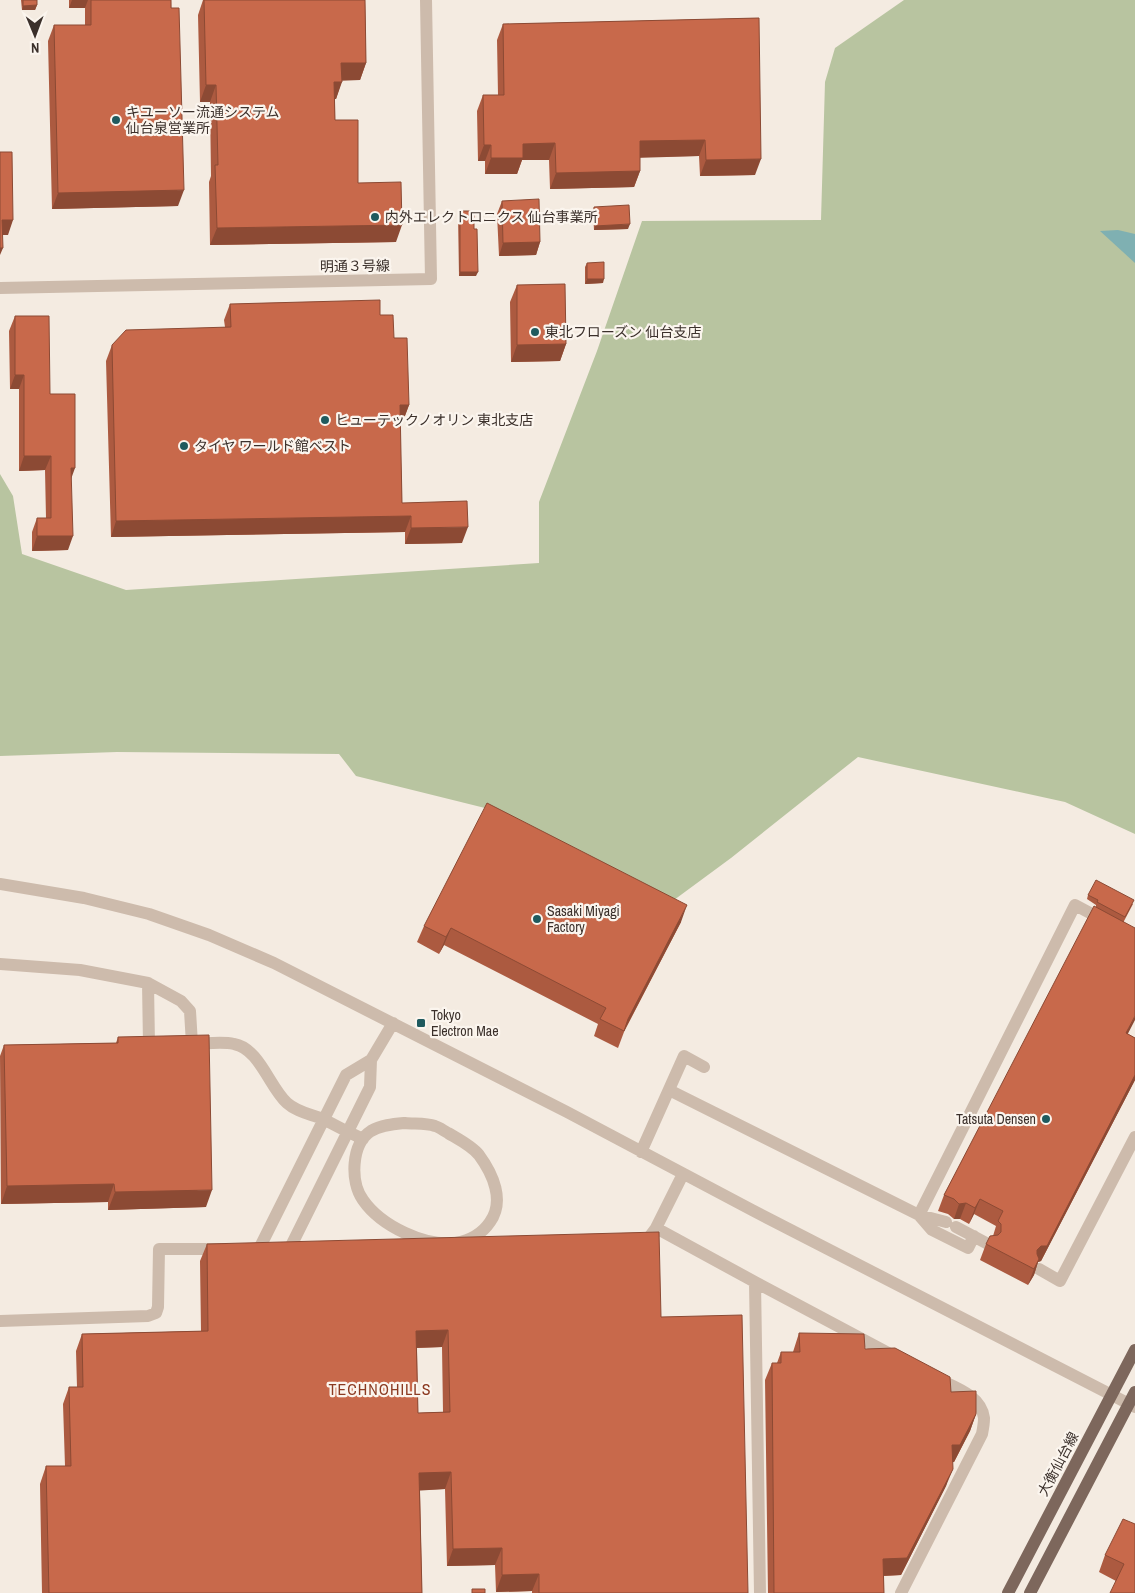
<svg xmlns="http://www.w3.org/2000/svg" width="1135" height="1593" font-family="'Archivo Narrow','Noto Sans JP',sans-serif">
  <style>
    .green { fill: #b8c4a0 }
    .water { fill: #7fb0b2 }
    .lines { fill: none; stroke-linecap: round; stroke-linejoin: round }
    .minor { stroke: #cdbbac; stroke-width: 12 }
    .major { stroke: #7d675c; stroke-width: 12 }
    .wall { fill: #ac5a40; fill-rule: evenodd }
    .shaded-wall { fill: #8c4a34 }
    .building { fill: #c8694b; stroke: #8c4a34; fill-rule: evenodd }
    .poi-dot { fill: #1f5a5e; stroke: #fbf5ee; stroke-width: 2 }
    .labels { text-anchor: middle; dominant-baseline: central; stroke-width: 4.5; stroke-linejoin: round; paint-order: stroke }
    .poi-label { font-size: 14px; fill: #3b302b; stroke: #fbf5ee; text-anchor: start }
    .street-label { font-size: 14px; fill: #3b302b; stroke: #fbf5ee }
    .quarter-label { font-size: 16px; letter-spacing: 1px; fill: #8c3b22; stroke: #fbf5ee }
  </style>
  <rect width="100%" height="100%" fill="#f4ebe1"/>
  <path class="green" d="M904,0H1135V834L1065,802L858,757L731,858L674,900L485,808L356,776L339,754L117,752L0,756V474L13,496L22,554L126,590L539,563V502L597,351L642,221L821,220L825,82L835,48Z"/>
  <path class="water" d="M1118,230L1135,234V263L1100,231Z"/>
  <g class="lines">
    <path class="minor" d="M0,288L431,279L426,0
      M0,884L84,898L149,914L209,935L274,963L567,1112L752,1210L1135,1407
      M0,964L80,970L148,983
      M192,1044C205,1044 221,1041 234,1044C259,1048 270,1088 287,1103C298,1113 312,1114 325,1120C338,1127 350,1133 363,1139
      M157,1045H149L148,983L181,1001L190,1011L192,1044
      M669,1090L919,1215L946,1222
      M405,1123C414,1124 426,1123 435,1126C439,1127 444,1131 448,1133C458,1139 472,1146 479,1155C493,1174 505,1201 490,1222C482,1234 471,1240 456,1243C425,1247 381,1226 363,1200C350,1182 351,1144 371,1131C381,1125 394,1124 405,1123Z
      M641,1152L684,1056L704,1067
      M919,1215L1075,905L1135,937
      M919,1215L932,1230L968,1248L974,1236
      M956,1227L988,1244
      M656,1228L683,1174
      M641,1240H647L656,1228L755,1282L760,1593
      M290,1248L370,1087L371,1060
      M259,1249L346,1075L371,1060L393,1023
      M1039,1269L1060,1281L1135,1137
      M755,1282L894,1356
      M0,1321L148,1316L156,1313L158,1307L159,1249H221
      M901,1593L982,1434C983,1429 984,1423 984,1418C981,1395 954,1387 936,1378"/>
    <path class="major" d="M1008,1593L1135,1350
      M1030,1593L1135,1392"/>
  </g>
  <path class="wall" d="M21,0H37V5L35,10H22Z
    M69,0H171L178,206L52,209L48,41L54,25H85V8H69Z
    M203,0H365L366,63L360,80H342L336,99H335V120L358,183L396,242L210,245L209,182L211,176L210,102H200L198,15Z
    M759,18L755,175L700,176L699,156L640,157V171L634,187L550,189L549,160H522L517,174H485V161H478L477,111L483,95H498L497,40L503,24Z
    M502,201L540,242L536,255L499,256L497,214Z
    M594,207L628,229L594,230L593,211Z
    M460,211L474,229L476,276H459L458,215Z
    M587,263L603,283L585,284V267Z
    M517,285L566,344L560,361L511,362L510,302Z
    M230,304L380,315L394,338L409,405L403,421H400L402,503L462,543L405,544V532L111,537L106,361L112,345L225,327L224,320Z
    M15,316L50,394L71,479L68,550L32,551V532L37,518H46L45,470L19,471V389H10L9,331Z
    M1088,895L1133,904L1124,921L1128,1034L1135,1038V1080L1041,1261L1038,1262L1034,1275L1028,1285L980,1260L986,1244L993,1236L996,1226L974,1214L969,1224L960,1219H954L948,1214L938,1211L944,1195L1096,907V905L1087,899Z
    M681,922L624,1032L618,1048L594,1036L598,1024L444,945L439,954L417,942L424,926Z
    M118,1037L206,1207L108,1210V1202L1,1204L0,1056L4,1045L116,1043Z
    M207,1244L661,1317L748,1593H532V1591L496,1592L495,1565L447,1566L445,1489L420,1490L422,1593H42L40,1484L46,1466H65L63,1404L69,1387H77L76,1351L82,1334L201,1331L200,1261ZM442,1347L443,1412L418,1413L417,1348Z
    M799,1333L865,1349L951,1392L976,1414L970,1431L954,1462H952L946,1486L901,1575L884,1576V1593H768L765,1380L772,1363H777L781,1352H793Z
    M1135,1524V1593L1116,1581L1099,1572L1105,1555Z"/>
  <path class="shaded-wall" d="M72,0H88L85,8H69Z
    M37,5L35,10H22L23,6Z
    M341,63H366L360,80L335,81Z
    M334,82H342L336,99H328Z
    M206,85H216L210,102H200Z
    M705,140L699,156L634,158L640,141Z
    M555,143L549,160H522L517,174H485L491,158L523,144Z
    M484,145H491L485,161H478Z
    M761,159L755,175L700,176L706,160Z
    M640,171L634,187L550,189L556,173Z
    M184,190L178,206L52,209L58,193Z
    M2,220H13L8,235H0Z
    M630,224L628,229L594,230L595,226Z
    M402,225L396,242L210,245L217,228Z
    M540,242L536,255L499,256L503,243Z
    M0,248H3L0,255Z
    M460,272H478L476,276H459Z
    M587,279H604L603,283L585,284Z
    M566,344L560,361L511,362L517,345Z
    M15,375H24L19,389H10Z
    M400,405H409L403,421H394Z
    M24,456H51L45,470L19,471Z
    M71,468H75L70,482Z
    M411,516L405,532L111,537L116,521Z
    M468,527L462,543L405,544L411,528Z
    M37,536H73L68,550L32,551Z
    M687,905L681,922L624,1031L628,1019Z
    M451,928L444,945L439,954L446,937Z
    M1135,1016V1020L1120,1049L1126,1033Z
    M1135,1075V1080L1041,1261L1038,1262L1034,1275L1028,1285L1034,1269L1037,1250Z
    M114,1184L108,1202L1,1204L7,1186Z
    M212,1190L206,1207L108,1210L115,1192Z
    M980,1199L974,1214L969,1224L975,1208Z
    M966,1203L960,1219H954L959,1204Z
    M448,1330L442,1347L410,1348L416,1331Z
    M976,1414L970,1431L954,1462L946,1463L952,1445Z
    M953,1469L946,1486L901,1575L877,1576L883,1559Z
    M451,1472L445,1489L413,1491L419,1473Z
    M502,1548L495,1565L447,1566L453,1549Z
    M539,1574L532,1591L496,1592L502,1575Z"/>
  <path class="building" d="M23,0H37V5L23,6Z
    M91,0H171V8H179L184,190L58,193L54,25H91Z
    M204,0H365L366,63H341L342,82H334L335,120H358V183L401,182L402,225L217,228L215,165H218L216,85H206Z
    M759,18L761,159L706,160L705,140L640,141V171L556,173L555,143L523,144V158H491V145H484L483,95H504L503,24Z
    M0,152H12L13,220H2L3,248H0Z
    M539,199L540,242L503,243L502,201Z
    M629,205L630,224L595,226L594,207Z
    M460,211H474V229H477L478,272H460Z
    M604,262V279H587V263Z
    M565,284L566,344L517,345V285Z
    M380,300V315H393L394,338H407L409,405H400L402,503L467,501L468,527L411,528V516L116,521L112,345L126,330L231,327L230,304Z
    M15,316H49L50,394H75V468H71L73,536H37V518H51V456H24V375H15Z
    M487,803L687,905L628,1019L624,1031L600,1019L606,1008L451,928L446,937L424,926Z
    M1096,880L1134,900L1125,917L1097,902L1098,900L1088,895Z
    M1094,906L1135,928V1016L1126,1033L1135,1038V1075L1047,1246H1041L1037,1250V1254L1039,1259L1034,1269L986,1244L990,1236L998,1235L1001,1232V1224L998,1221L1003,1211L980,1199L975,1208L966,1203L959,1204L954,1199L944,1195Z
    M209,1035L212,1190L115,1192L114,1184L7,1186L4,1045L118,1043V1037Z
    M659,1232L661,1317L742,1315L748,1593H539V1574L502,1575V1548L453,1549L451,1472L419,1473L422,1593H49L46,1466H71L69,1387H83L82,1334L208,1331L207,1244ZM448,1330L450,1412L418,1413L416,1331Z
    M799,1333L864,1334L865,1349L895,1348L950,1377L951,1392L976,1391V1414L960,1445H952L953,1469L907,1558L883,1559L884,1593H774L772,1363H781V1352H800Z
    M1123,1519L1135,1524V1593H1110L1124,1564L1105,1555Z
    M472,1589H485V1593H472Z"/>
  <g class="poi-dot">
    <circle cx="116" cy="120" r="5"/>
    <circle cx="375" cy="217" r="5"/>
    <circle cx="535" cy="332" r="5"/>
    <circle cx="325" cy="420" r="5"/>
    <circle cx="184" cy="446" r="5"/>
    <circle cx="537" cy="919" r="5"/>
    <rect x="416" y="1018" width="10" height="10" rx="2.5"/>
    <circle cx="1046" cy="1119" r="5"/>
  </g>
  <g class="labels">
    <g class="poi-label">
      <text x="126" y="112">キユーソー流通システム<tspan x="126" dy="16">仙台泉営業所</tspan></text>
      <text x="385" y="217">内外エレクトロニクス 仙台事業所</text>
      <text x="545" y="332">東北フローズン 仙台支店</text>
      <text x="335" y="420">ヒューテックノオリン 東北支店</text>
      <text x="194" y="446">タイヤ ワールド館ベスト</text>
      <text x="547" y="911">Sasaki Miyagi<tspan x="547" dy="16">Factory</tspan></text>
      <text x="431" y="1015">Tokyo<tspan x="431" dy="16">Electron Mae</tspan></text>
      <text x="1036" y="1119" text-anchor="end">Tatsuta Densen</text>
    </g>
    <g class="street-label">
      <text transform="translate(355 266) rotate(-1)">明通３号線</text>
      <text transform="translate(1058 1464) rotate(-62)">大衡仙台線</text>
    </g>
    <g class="quarter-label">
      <text x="380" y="1389">TECHNOHILLS</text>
    </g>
  </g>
  <g transform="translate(35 35) rotate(179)" stroke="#fbf5ee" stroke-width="4" paint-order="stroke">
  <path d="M0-4L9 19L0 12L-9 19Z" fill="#3b302b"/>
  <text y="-8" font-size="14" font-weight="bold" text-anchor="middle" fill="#3b302b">N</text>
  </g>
</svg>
